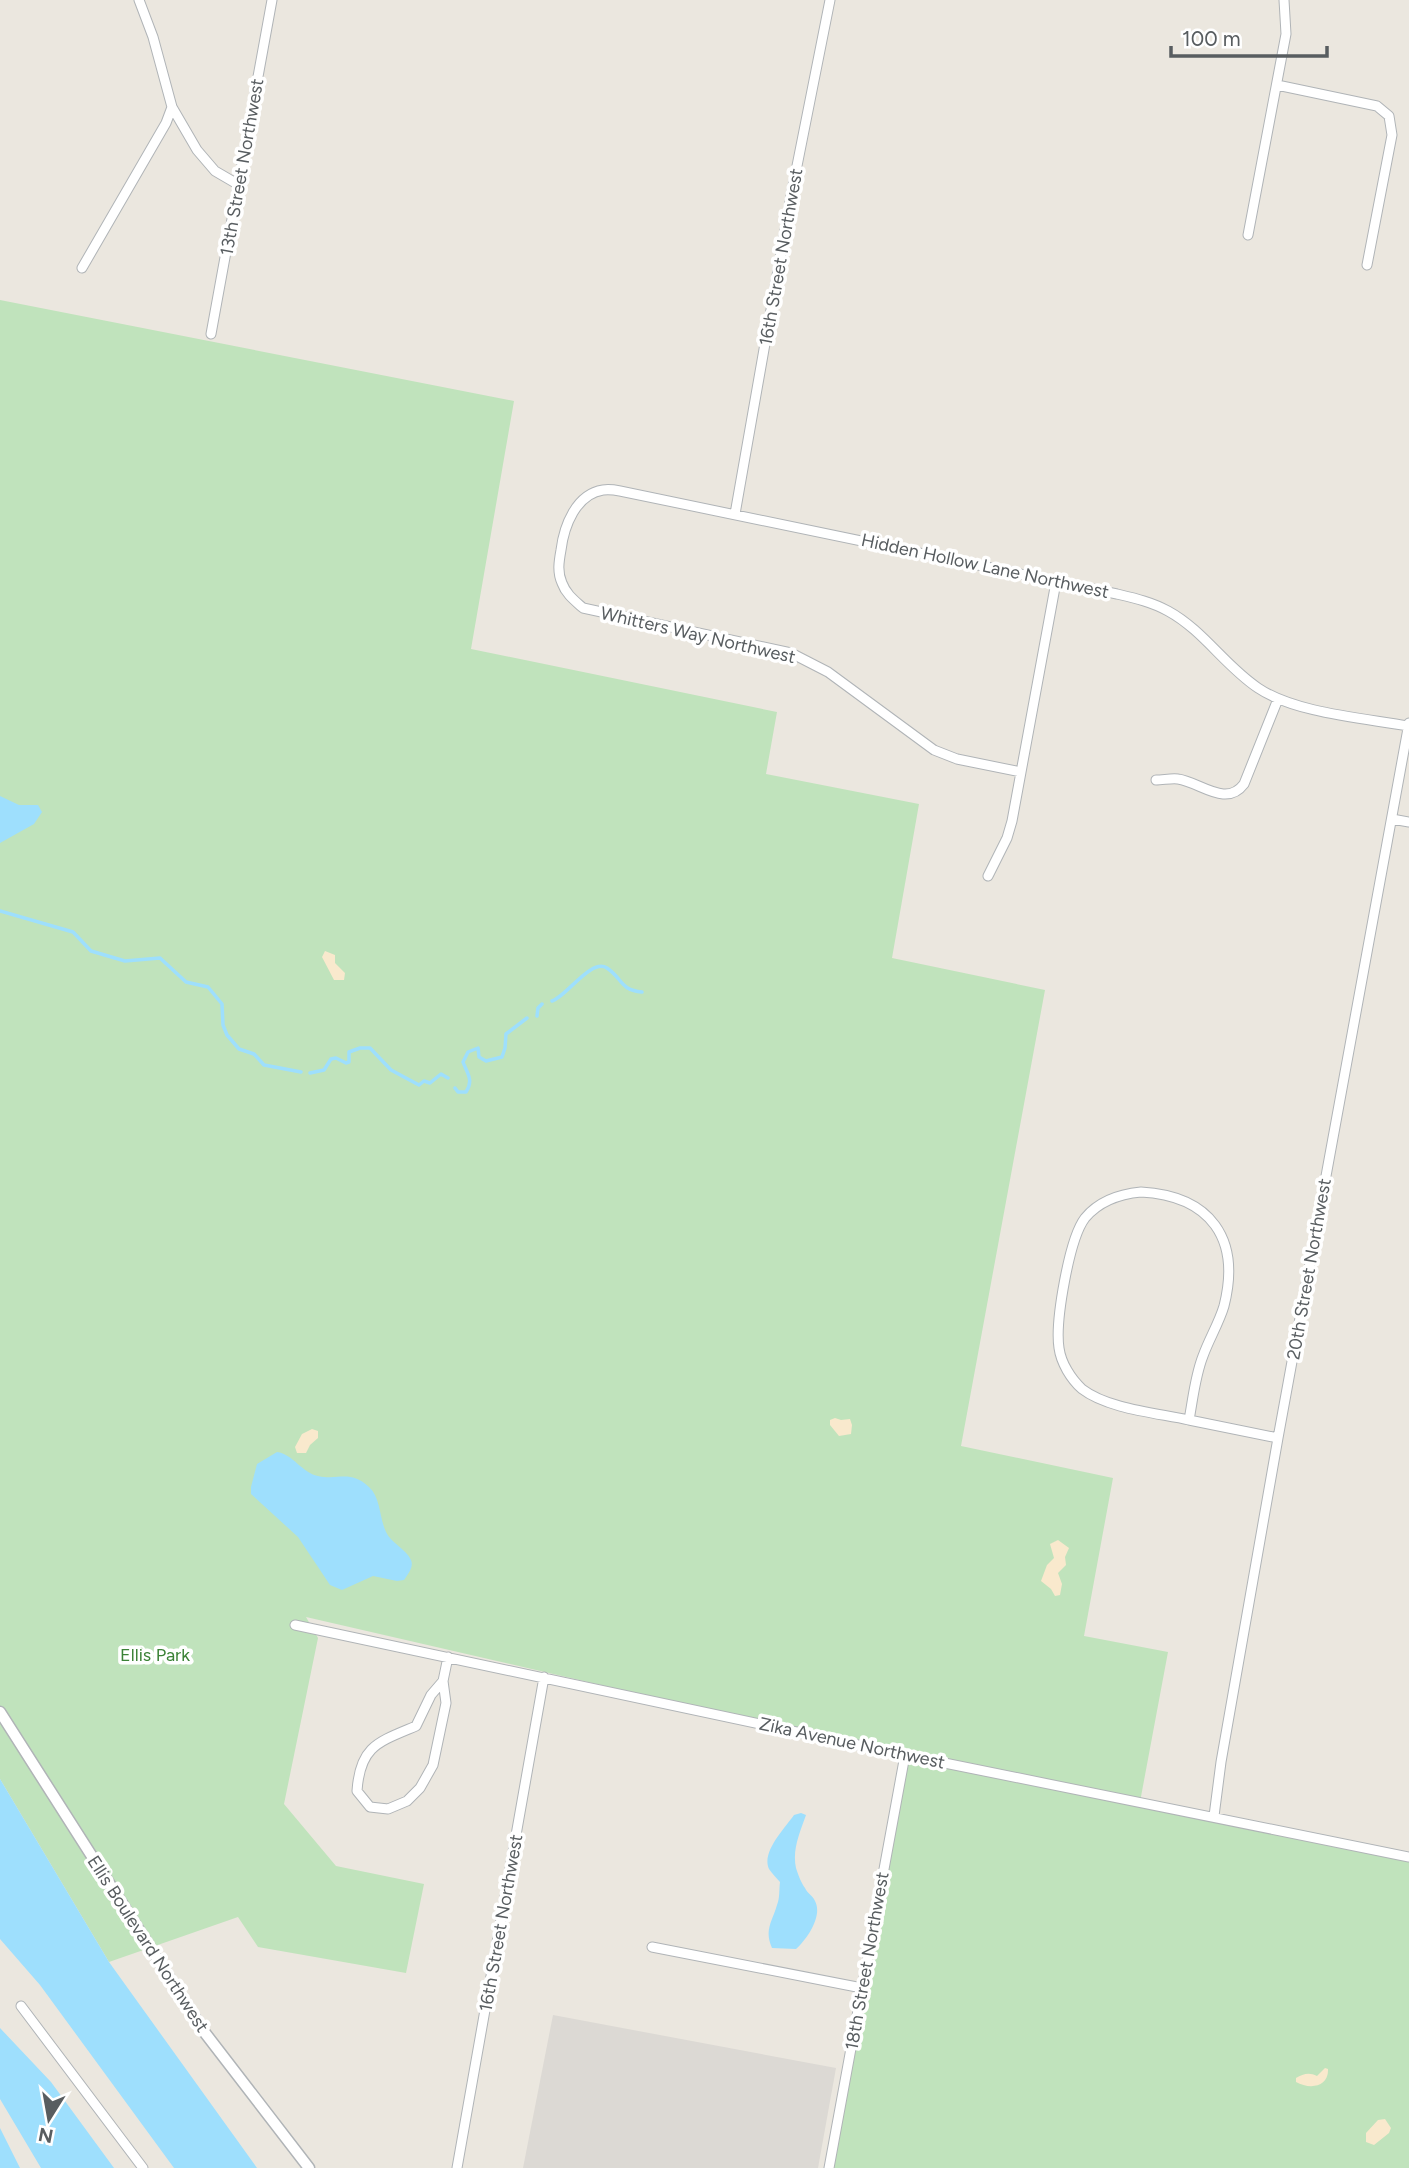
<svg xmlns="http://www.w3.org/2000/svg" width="1409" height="2168" font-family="Figtree,sans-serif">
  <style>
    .industrial { fill: #dcd9d4 }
    .green { fill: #c0e3bc }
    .sand { fill: #f9e9cd }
    .water { fill: #9edffd }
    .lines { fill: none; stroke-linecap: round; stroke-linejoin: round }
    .stream { stroke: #9edffd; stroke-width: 3.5 }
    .minor-casing { stroke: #b0b4b7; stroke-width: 11 }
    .tertiary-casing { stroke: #b0b4b7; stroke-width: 13 }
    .minor { stroke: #fff; stroke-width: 9 }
    .tertiary { stroke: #fff; stroke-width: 10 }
    .labels { text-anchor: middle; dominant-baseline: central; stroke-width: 7; stroke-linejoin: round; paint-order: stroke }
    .street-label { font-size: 18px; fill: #585d60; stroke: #fff }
    .park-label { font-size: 18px; fill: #3b8236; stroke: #fff }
  </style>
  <rect width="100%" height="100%" fill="#ebe7df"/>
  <path class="industrial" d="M553,2015L836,2068L818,2168H523Z"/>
  <path class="green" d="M0,300L514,401L471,649L777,712L766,774L919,804L892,958L1045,990L961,1446L1113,1478L1084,1636L1168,1652L1140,1802L1409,1857V2168H829L904,1755L306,1617L318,1638L284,1804L336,1866L424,1884L406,1973L258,1947L238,1917L109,1962L0,1779Z"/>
  <path class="sand" d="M325,951L335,955V963L345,973L344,980H334L322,957Z
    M835,1418L841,1420L850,1419L852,1425L851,1434L839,1436L830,1425V1420Z
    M312,1429L318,1431V1438L310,1445L306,1453H297L295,1447L302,1434Z
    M1058,1540L1069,1548L1065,1557L1066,1565L1058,1573L1062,1584L1060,1595L1055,1596L1051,1589L1041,1581L1047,1565L1054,1558L1050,1544Z
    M1325,2068L1328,2069C1329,2087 1310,2090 1296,2082V2078C1303,2074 1309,2072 1317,2076Z
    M1385,2119L1391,2128L1389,2133L1374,2145L1366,2142V2133L1378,2120Z"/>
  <path class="water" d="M0,796L19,805H38L42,812L34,824L0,843Z
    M277,1452C293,1454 302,1473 318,1476C339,1481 349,1469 369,1487C381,1498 379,1517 386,1532C391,1543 406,1549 411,1560C414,1567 408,1574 404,1580L397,1581L373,1576L342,1590L330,1585L298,1537L251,1494V1487L257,1464Z
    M0,1779L109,1962L257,2168H174L40,1985L0,1939Z
    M801,1813L806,1815C800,1832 792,1850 796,1868C798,1874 801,1883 805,1888C807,1893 813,1896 815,1901C823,1916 807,1939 796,1949L772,1948C764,1930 772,1922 777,1905C780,1898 779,1889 780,1882C776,1878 772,1873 769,1869C761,1852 785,1828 794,1815Z
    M0,2028L51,2082L114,2168H41L0,2099Z
    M0,2128L20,2168H0Z"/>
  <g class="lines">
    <path class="stream" d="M0,911L73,932L91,951L125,961L160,958L186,982L208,987L222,1004L223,1025L227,1035L239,1049L254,1054L264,1065L301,1072
      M552,1001C567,996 591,958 607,968C623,979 620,990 642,992
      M537,1016L538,1008L542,1004
      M310,1073L324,1070L331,1059L336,1058L346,1063L349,1062V1052L360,1048H370L391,1070L419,1085L424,1081L430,1083L441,1074L448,1078
      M455,1088L458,1092H466C474,1080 467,1073 463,1062L468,1052L478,1048L479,1057L486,1061L502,1057L505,1048L506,1034L527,1018"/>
    <defs>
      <path id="minor" d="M139,0L153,37L172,107L197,150L215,171L239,185
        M1277,85L1377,106L1389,116L1392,135L1367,265
        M1248,235L1286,34L1284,0
        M82,268L166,123L172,107
        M211,334L272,0
        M735,514L791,196L830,0
        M1021,772L957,759L934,750L828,672L791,653L583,608C574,600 566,594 562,583C557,572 559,561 561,550C564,526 576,494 603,490C609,489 615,490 620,491L1117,594C1134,598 1152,602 1168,611C1203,630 1225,666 1258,688C1295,713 1363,718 1408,726
        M1156,780C1163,780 1172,778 1178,779C1200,782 1226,808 1244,784L1278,699
        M1392,819L1409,822
        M988,876L1007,838L1012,821L1056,582
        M1141,1192C1211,1196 1241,1239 1224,1306C1219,1323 1209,1339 1203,1356C1195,1376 1193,1399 1189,1420C1157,1413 1108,1409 1082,1389C1071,1379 1061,1363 1059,1348C1055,1322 1069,1239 1085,1218C1099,1201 1120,1194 1141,1192Z
        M1189,1420L1278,1438
        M295,1625L905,1755L1409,1857
        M443,1681L431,1695L416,1726C378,1742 360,1746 357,1791L370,1807L388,1809L407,1801L420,1788L433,1765L446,1703L443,1681L448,1657
        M1214,1816L1221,1762L1278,1438L1409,723
        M652,1947L862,1988
        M21,2006L143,2168
        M457,2168L544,1677
        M829,2168L905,1755"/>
      <path id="tertiary" d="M0,1712L202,2029L309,2168"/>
    </defs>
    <use href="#minor" class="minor-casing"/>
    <use href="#tertiary" class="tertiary-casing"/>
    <use href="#minor" class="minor"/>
    <use href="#tertiary" class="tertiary"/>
  </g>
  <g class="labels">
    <g class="street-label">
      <text transform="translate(242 167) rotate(-80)">13th Street Northwest</text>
      <text transform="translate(781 257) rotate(-80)">16th Street Northwest</text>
      <text transform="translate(985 566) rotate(12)">Hidden Hollow Lane Northwest</text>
      <text transform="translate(698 635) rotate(13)">Whitters Way Northwest</text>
      <text transform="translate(1309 1269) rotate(-80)">20th Street Northwest</text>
      <text transform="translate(852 1743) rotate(12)">Zika Avenue Northwest</text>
      <text transform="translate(501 1923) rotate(-80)">16th Street Northwest</text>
      <text transform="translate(148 1944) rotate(57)">Ellis Boulevard Northwest</text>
      <text transform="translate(867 1961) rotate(-80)">18th Street Northwest</text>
    </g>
    <g class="park-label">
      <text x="155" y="1655">Ellis Park</text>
    </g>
  </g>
  <g transform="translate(49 2119) rotate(191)" stroke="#ffffff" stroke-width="5" paint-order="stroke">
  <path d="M0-5L12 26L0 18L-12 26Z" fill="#585d60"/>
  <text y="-10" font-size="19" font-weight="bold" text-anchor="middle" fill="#585d60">N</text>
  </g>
  <path d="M1171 46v10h156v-10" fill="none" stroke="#585d60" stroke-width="3.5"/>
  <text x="1182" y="46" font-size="21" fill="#585d60" stroke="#ffffff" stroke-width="5" paint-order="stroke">100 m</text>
</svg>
